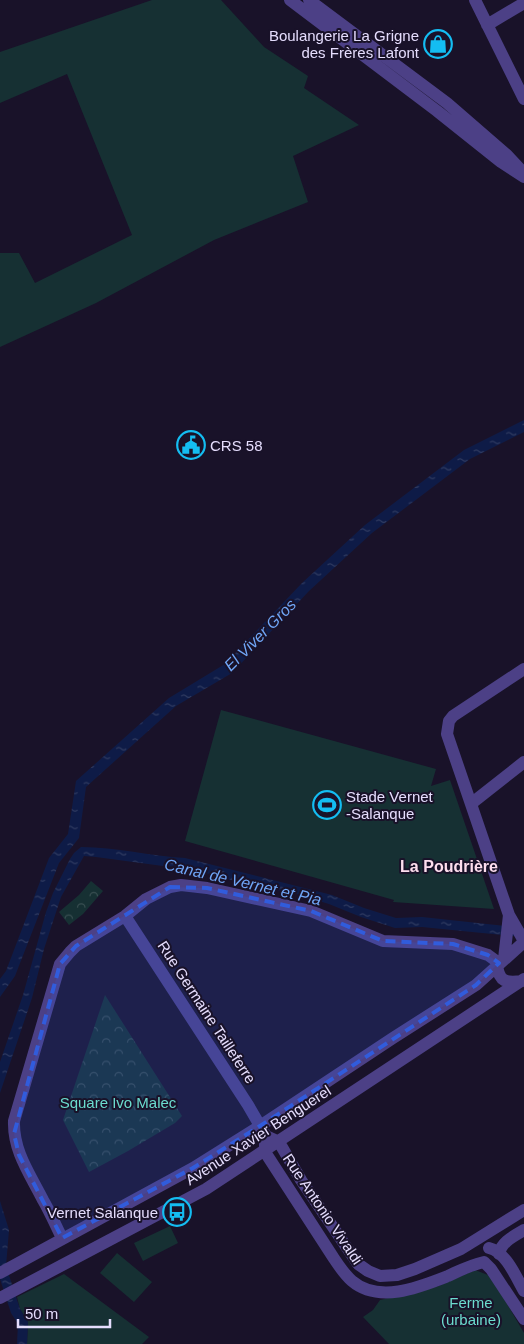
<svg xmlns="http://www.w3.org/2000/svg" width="524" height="1344" font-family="Arial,sans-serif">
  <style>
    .green { fill: #163033 }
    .park { fill: url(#park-crowns) }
    .water { fill: url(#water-ripples) }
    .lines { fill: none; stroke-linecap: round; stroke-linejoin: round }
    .minor { stroke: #4c4086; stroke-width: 12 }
    .tertiary { stroke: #4c4086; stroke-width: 12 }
    .marked { fill: #315cdc; fill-opacity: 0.2; stroke: #315cdc; stroke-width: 4; stroke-dasharray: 10 6; stroke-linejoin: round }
    .labels { text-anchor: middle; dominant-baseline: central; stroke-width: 4; stroke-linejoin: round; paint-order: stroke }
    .poi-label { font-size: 15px; fill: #e5ddfd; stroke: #191229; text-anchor: end }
    .street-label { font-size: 15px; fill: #e5ddfd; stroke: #191229 }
    .park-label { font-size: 15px; fill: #6bdbce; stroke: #191229 }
    .water-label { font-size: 16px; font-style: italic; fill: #70a6f7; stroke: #191229 }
    .neighbourhood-label { font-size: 16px; font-weight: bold; fill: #fddeee; stroke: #191229 }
  </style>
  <defs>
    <pattern id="park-crowns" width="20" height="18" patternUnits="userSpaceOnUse" patternTransform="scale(1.25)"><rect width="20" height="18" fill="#163033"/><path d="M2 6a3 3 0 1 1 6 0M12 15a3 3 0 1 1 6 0" fill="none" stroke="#384e51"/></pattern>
    <pattern id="water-ripples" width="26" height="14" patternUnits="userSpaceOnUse" patternTransform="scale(1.25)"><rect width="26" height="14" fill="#0e1b47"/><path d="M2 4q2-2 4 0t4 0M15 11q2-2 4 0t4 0" fill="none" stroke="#313c62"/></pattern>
  </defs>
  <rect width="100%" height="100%" fill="#191229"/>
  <path class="green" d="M152,0H221L264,47L308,76L304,88L359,125L293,156L308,202L214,240L96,303L0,347V253H19L35,283L132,235L67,74L0,103V52Z
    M221,710L436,769L431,786L450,780L494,909L393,902L394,900L185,841Z
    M170,1226L178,1243L143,1261L134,1243Z
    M117,1253L152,1282L134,1302L100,1273Z
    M475,1270L488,1275L503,1297L524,1333V1344H389L363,1317L373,1310L380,1300L439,1286Z
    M64,1274L149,1337L142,1344H27L28,1322L20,1309L17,1297Z"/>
  <path class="park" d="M91,881L103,891L83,914L69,925L59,912L79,895Z
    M105,995L182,1116L175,1123L128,1151L89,1172L63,1120Z"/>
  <path class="water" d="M524,420V432L470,459L372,533L309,591L232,673L176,706L86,787L79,838L59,863L15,976L0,997V979L6,971L49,858L68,834L76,781L169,698L225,664L302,583L365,525L464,450Z
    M81,847C116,847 150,856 185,858L332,895L364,908L396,918L422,917L524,928V937L422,927L395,928L361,917L329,904L293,893L245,884L184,867L163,866L96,857L84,856L61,897L44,949L32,998L0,1093V1062L23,995L46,912L53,893L70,859L74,853Z
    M0,1201L9,1230L6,1266L20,1309L28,1322L27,1344H17L18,1324L11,1313L0,1279Z"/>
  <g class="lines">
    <path class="minor" d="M475,0L524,99
      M487,25L524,3
      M524,669L453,716L449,721L447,734L509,915L524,941
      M472,803L524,762
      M125,916L248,1105L266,1136L279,1142L301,1180L358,1264L368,1271L380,1276L397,1275L415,1269L461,1249L524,1210
      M504,959L509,915
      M497,965C499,982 506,983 522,981
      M265,1143V1152L333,1257C339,1266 344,1274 352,1281C379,1304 420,1287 448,1276C461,1270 470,1265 484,1262L491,1269L524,1319
      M62,1238C56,1226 50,1212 43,1200C30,1174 13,1151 14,1121L60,964L70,952L76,946L125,916L146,899L170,887L181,885L207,888L311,911L383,941L453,944L488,955L499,963
      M489,1248C506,1252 516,1277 524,1291
      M499,1254C501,1242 514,1236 524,1230
      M0,1273L193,1168L260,1126L393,1038L476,985L524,942
      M0,1298L206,1189L524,979"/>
    <path class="tertiary" d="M290,0L437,111L501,162L524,177
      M309,0L447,103L507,155L521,170"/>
  </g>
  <path class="marked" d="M170,887L207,888L311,911L383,941L453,944L488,955L499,963L476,985L260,1126L193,1168L62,1238L19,1155L14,1134L60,964L76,946Z"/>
  <defs>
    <symbol id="shop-ring" viewBox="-11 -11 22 22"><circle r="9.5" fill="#191229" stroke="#14bdf2" stroke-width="1.5"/><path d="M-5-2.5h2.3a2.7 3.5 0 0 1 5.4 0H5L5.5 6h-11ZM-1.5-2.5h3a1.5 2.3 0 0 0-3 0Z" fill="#14bdf2"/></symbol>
    <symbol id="civic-ring" viewBox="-11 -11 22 22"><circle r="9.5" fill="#191229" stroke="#14bdf2" stroke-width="1.5"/><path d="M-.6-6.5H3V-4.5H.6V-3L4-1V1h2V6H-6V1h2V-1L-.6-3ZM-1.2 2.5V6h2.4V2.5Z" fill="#14bdf2"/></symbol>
    <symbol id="stadium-ring" viewBox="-11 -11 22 22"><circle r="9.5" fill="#191229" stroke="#14bdf2" stroke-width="1.5"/><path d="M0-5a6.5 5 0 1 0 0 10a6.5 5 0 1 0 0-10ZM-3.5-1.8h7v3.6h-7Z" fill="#14bdf2"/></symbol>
    <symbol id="bus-ring" viewBox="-11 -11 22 22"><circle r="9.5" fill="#191229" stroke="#14bdf2" stroke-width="1.5"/><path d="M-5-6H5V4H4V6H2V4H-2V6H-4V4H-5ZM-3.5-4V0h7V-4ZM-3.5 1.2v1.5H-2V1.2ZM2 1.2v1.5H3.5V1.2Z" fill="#14bdf2"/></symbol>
  </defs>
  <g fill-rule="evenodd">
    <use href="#shop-ring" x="422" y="28" width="32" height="32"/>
    <use href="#civic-ring" x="175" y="429" width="32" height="32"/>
    <use href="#stadium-ring" x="311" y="789" width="32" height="32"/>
    <use href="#bus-ring" x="161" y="1196" width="32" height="32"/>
  </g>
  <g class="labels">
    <g class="poi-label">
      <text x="419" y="35">Boulangerie La Grigne<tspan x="419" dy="17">des Frères Lafont</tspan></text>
      <text x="210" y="445" text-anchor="start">CRS 58</text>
      <text x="346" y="796" text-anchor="start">Stade Vernet<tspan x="346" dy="17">-Salanque</tspan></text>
      <text x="158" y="1212">Vernet Salanque</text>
    </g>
    <g class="street-label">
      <text transform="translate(207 1012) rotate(57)">Rue Germaine Tailleferre</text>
      <text transform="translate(258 1135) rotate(-33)">Avenue Xavier Benguerel</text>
      <text transform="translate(323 1209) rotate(56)">Rue Antonio Vivaldi</text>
    </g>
    <g class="park-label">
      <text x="118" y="1102">Square Ivo Malec</text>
      <text x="471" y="1302">Ferme<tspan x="471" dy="17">(urbaine)</tspan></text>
    </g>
    <g class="water-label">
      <text transform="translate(260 635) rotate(-45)">El Viver Gros</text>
      <text transform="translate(243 882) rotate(13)">Canal de Vernet et Pia</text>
    </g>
    <g class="neighbourhood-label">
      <text x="449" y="866">La Poudrière</text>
    </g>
  </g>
  <path d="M18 1319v8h92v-8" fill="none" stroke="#e5ddfd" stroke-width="2.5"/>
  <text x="25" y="1319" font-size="15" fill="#e5ddfd" stroke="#191229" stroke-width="4" paint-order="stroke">50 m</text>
</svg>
